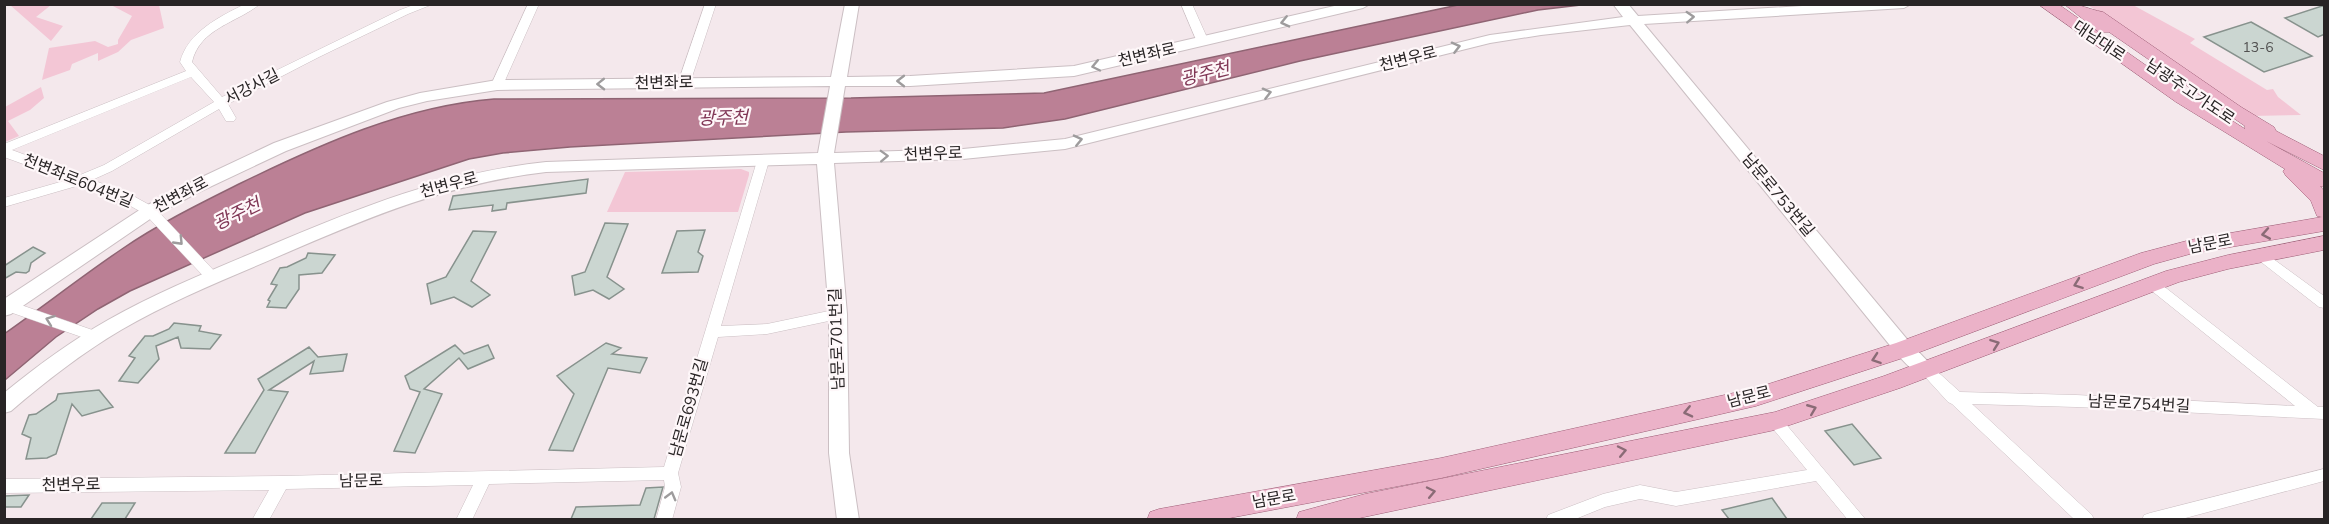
<svg xmlns="http://www.w3.org/2000/svg" width="2329" height="524" font-family="'Nunito Sans','Noto Sans KR',sans-serif">
  <style>
    .green { fill: #f3c6d5 }
    .water { fill: #bb8095; stroke: #8f6473; stroke-width: 1.5 }
    .building { fill: #cbd6d1; stroke: #87928d; stroke-width: 1.5 }
    .lines { fill: none; stroke-linecap: round; stroke-linejoin: round }
    .street-casing { stroke: #cbbfc3; stroke-width: 1 }
    .secondary-casing { stroke: #cbbfc3; stroke-width: 2 }
    .primary-casing { stroke: #9e5e77; stroke-width: 1 }
    .street { fill: #fff; fill-rule: evenodd }
    .secondary { fill: #fff; fill-rule: evenodd }
    .primary { fill: #ebb2c8; fill-rule: evenodd }
    .oneway { stroke: #9e9c9d }
    .oneway2 { stroke: #8a6b76 }
    .labels { text-anchor: middle; dominant-baseline: central; stroke-width: 4.5; stroke-linejoin: round; paint-order: stroke }
    .number-label { font-size: 14px; fill: #515050 }
    .street-label { font-size: 16px; fill: #282425; stroke: #fef7f9 }
    .water-label { font-size: 18px; font-style: italic; fill: #813756; stroke: #fef7f9 }
  </style>
  <rect width="100%" height="100%" fill="#f4e8ec"/>
  <path class="green" d="M10,5H51L36,17L63,26L51,41Z
    M111,5H159L164,28L131,40L118,52L98,61V53L72,64L70,70L42,80L49,48L95,41L108,47L118,44V40L132,16Z
    M2088,5H2133L2195,39L2190,43L2267,90L2273,89L2278,97L2301,115L2250,116Z
    M41,87L44,98L30,110L8,121L19,136L5,142V107Z
    M741,169L749,172V175L738,212H607L625,172Z"/>
  <path class="water" d="M1458,5H1581L1538,10L1300,61L1065,119L1003,128L846,132L570,147L503,153L469,159L305,213L130,291L98,309L56,337L5,380L4,334C44,306 82,276 122,249C160,223 201,203 241,183C321,144 405,106 494,99L851,98L1044,93Z"/>
  <path class="building" d="M2325,5V34L2318,37L2285,18Z
    M2251,22L2312,56L2264,72L2204,37Z
    M588,179L586,193L507,203L506,209L492,211L493,205L449,210L453,196Z
    M605,223L628,224L607,277L624,289L609,299L593,290L575,295L572,276L585,272Z
    M705,230L698,252L703,256L698,272L662,273L677,231Z
    M473,231L496,232L471,281L490,295L472,307L454,297L431,304L427,284L446,277Z
    M33,247L45,253L31,263L29,271L26,273L16,272L4,279V266Z
    M308,253L335,255L322,273L299,275V289L286,308L267,307L270,301L268,300L277,285L271,284L280,268L287,267L306,258Z
    M174,323L201,326L199,331L221,335L210,349L181,348L178,337L156,346L159,359L138,383L119,381L135,358L129,356L145,336H153L169,329Z
    M606,343L621,348L612,354L647,358L640,373L608,368L573,451L549,450L574,394L557,376Z
    M455,345L464,354L488,345L494,358L468,369L459,358L424,389L442,394L415,453L394,451L420,392L410,389L405,376Z
    M309,347L318,357L347,354L343,371L310,374L314,361L269,390L288,392L255,453H225L264,390L258,379Z
    M99,390L113,407L82,416L72,404L56,454L47,458L26,459L31,438L22,434L29,415L36,414L56,400L58,394Z
    M1852,424L1881,458L1854,465L1825,431Z
    M663,487L654,519H571L576,507L640,505L646,488Z
    M29,495L21,507H4V496Z
    M1772,498L1787,519H1729L1722,510Z
    M102,503H135L125,519H91Z"/>
  <g class="lines">
    <defs>
      <path id="street" d="M245,4H260C237,23 200,28 192,62L222,97L400,10L416,4H433L408,14L319,57L228,104L236,118L234,121H226L219,109L112,171L92,180L126,192L155,208L218,275L220,278L218,281H208L145,214L116,198L80,185L4,207V198L67,180L4,157V144L186,71L180,62C188,32 219,17 245,4ZM191,77L214,102L104,165L80,175L12,150Z
        M528,4H539L503,85L497,89L493,88L491,85Z
        M705,4H716L690,83L688,85H680L678,83Z
        M1181,4H1192L1209,42L1207,44L1203,45L1197,42Z
        M763,157L769,161L721,326L767,324L838,309L843,310L845,314L843,318L838,319L767,334L718,337L678,473L681,487L672,520H656L665,487L664,480L489,484L472,520H456L473,485L286,489L269,520H252L269,490L4,493V479L281,476L664,467L757,161Z
        M2261,250L2324,296V308L2319,307L2256,258L2254,255L2256,252Z
        M2152,279L2157,281L2318,407H2324V419L2076,407L1972,404L2092,515L2094,520H2075L1952,404L1948,402L1918,369L1920,365H1930L1960,392L2076,395L2295,406L2147,287L2145,284Z
        M4,299L101,333L103,337L101,341L96,342L4,310Z
        M1775,415L1780,417L1866,520H1848L1816,481L1676,506L1640,499L1605,507L1573,520H1546L1548,515L1603,494L1640,485L1676,492L1807,470L1770,425L1767,421L1770,417Z
        M2324,469V481L2178,520H2142L2144,515L2150,513Z"/>
      <path id="secondary" d="M845,4H859L847,77L910,76L1074,66L1343,4H1370L1363,8L1074,76L910,86H845L834,153L963,149L1065,139L1490,35L1623,17L1613,4H1628L1638,16L1835,4H1911L1904,8L1644,24L1911,344L1935,369L1932,374C1917,379 1907,364 1897,354L1630,25L1541,35L1490,43L1065,149L963,159L834,163L847,314L849,453L859,520H837L829,453V314L817,164L546,172C452,183 372,216 286,253C231,277 174,299 121,330C82,353 46,381 11,411L4,413V393C37,366 71,341 108,320C159,291 215,269 269,246C359,208 448,172 546,162L818,153L830,86L497,90L427,101L399,108L286,151L197,193L156,215L11,314L4,316V299L144,207L185,185L274,143L387,102L420,93L497,80L831,77Z"/>
      <path id="primary" d="M2038,4H2058L2154,71L2245,129V126L2109,32H2099L2064,4C2082,4 2087,9 2103,12L2241,107L2274,127L2276,131L2324,156V170L2266,141L2324,173V187L2320,186L2324,191V231L2190,254L2154,264L1912,355L1756,406L1441,478L1219,520H1147L1150,512L1159,509L1441,458L1756,388L1896,343L2141,253L2190,240L2322,217L2317,216L2311,201L2286,176L2283,171L2285,169L2176,102Z
        M2324,236V250L2228,269L2179,282L1900,388L1775,430L1350,520H1296L1299,512L1365,494L1775,412L1884,376L2166,271L2228,255Z"/>
    </defs>
    <use href="#street" class="street-casing"/>
    <use href="#secondary" class="secondary-casing"/>
    <use href="#primary" class="primary-casing"/>
    <use href="#street" class="street"/>
    <use href="#secondary" class="secondary"/>
    <use href="#primary" class="primary"/>
  </g>
  <defs><path id="oneway-chevron" d="M-2-3.5L2.5 0L-2 3.5" fill="none" stroke-width="1.6" stroke-linecap="round" stroke-linejoin="round" transform="scale(1.5)"/></defs>
  <g class="oneway">
    <use href="#oneway-chevron" transform="translate(1690 17) rotate(-3)"/>
    <use href="#oneway-chevron" transform="translate(1285 22) rotate(167)"/>
    <use href="#oneway-chevron" transform="translate(1456 47) rotate(-14)"/>
    <use href="#oneway-chevron" transform="translate(1096 66) rotate(168)"/>
    <use href="#oneway-chevron" transform="translate(901 81) rotate(180)"/>
    <use href="#oneway-chevron" transform="translate(601 84) rotate(179)"/>
    <use href="#oneway-chevron" transform="translate(1267 93) rotate(-14)"/>
    <use href="#oneway-chevron" transform="translate(1078 140) rotate(-13)"/>
    <use href="#oneway-chevron" transform="translate(884 156) rotate(-2)"/>
    <use href="#oneway-chevron" transform="translate(179 241) rotate(46)"/>
    <use href="#oneway-chevron" transform="translate(50 320) rotate(-160)"/>
    <use href="#oneway-chevron" transform="translate(671 496) rotate(-75)"/>
  </g>
  <g class="oneway2">
    <use href="#oneway-chevron" transform="translate(2266 234) rotate(170)"/>
    <use href="#oneway-chevron" transform="translate(2078 284) rotate(160)"/>
    <use href="#oneway-chevron" transform="translate(1995 344) rotate(-20)"/>
    <use href="#oneway-chevron" transform="translate(1876 359) rotate(161)"/>
    <use href="#oneway-chevron" transform="translate(1812 409) rotate(-22)"/>
    <use href="#oneway-chevron" transform="translate(1688 412) rotate(167)"/>
    <use href="#oneway-chevron" transform="translate(1622 451) rotate(-12)"/>
    <use href="#oneway-chevron" transform="translate(1431 492) rotate(-12)"/>
  </g>
  <g class="labels">
    <g class="number-label">
      <text x="2258" y="47">13-6</text>
    </g>
    <g class="street-label">
      <text transform="translate(2099 41) rotate(34)">대남대로</text>
      <text transform="translate(1147 55) rotate(-13)">천변좌로</text>
      <text transform="translate(1408 59) rotate(-14)">천변우로</text>
      <text transform="translate(664 83) rotate(-1)">천변좌로</text>
      <text transform="translate(252 87) rotate(-27)">서강사길</text>
      <text transform="translate(2190 92) rotate(34)">남광주고가도로</text>
      <text transform="translate(933 154) rotate(-2)">천변우로</text>
      <text transform="translate(78 181) rotate(22)">천변좌로604번길</text>
      <text transform="translate(449 185) rotate(-15)">천변우로</text>
      <text transform="translate(181 195) rotate(-28)">천변좌로</text>
      <text transform="translate(1778 195) rotate(50)">남문로753번길</text>
      <text transform="translate(2210 244) rotate(-11)">남문로</text>
      <text transform="translate(837 339) rotate(-92)">남문로701번길</text>
      <text transform="translate(1749 397) rotate(-14)">남문로</text>
      <text transform="translate(2139 404) rotate(3)">남문로754번길</text>
      <text transform="translate(689 408) rotate(-74)">남문로693번길</text>
      <text transform="translate(361 481) rotate(-1)">남문로</text>
      <text transform="translate(71 485) rotate(-1)">천변우로</text>
      <text transform="translate(1274 499) rotate(-10)">남문로</text>
    </g>
    <g class="water-label">
      <text transform="translate(1205 74) rotate(-14)">광주천</text>
      <text transform="translate(723 118) rotate(-1)">광주천</text>
      <text transform="translate(237 214) rotate(-26)">광주천</text>
    </g>
  </g>
  <rect width="2329" height="524" fill="none" stroke="#282425" stroke-width="12"/>
</svg>
